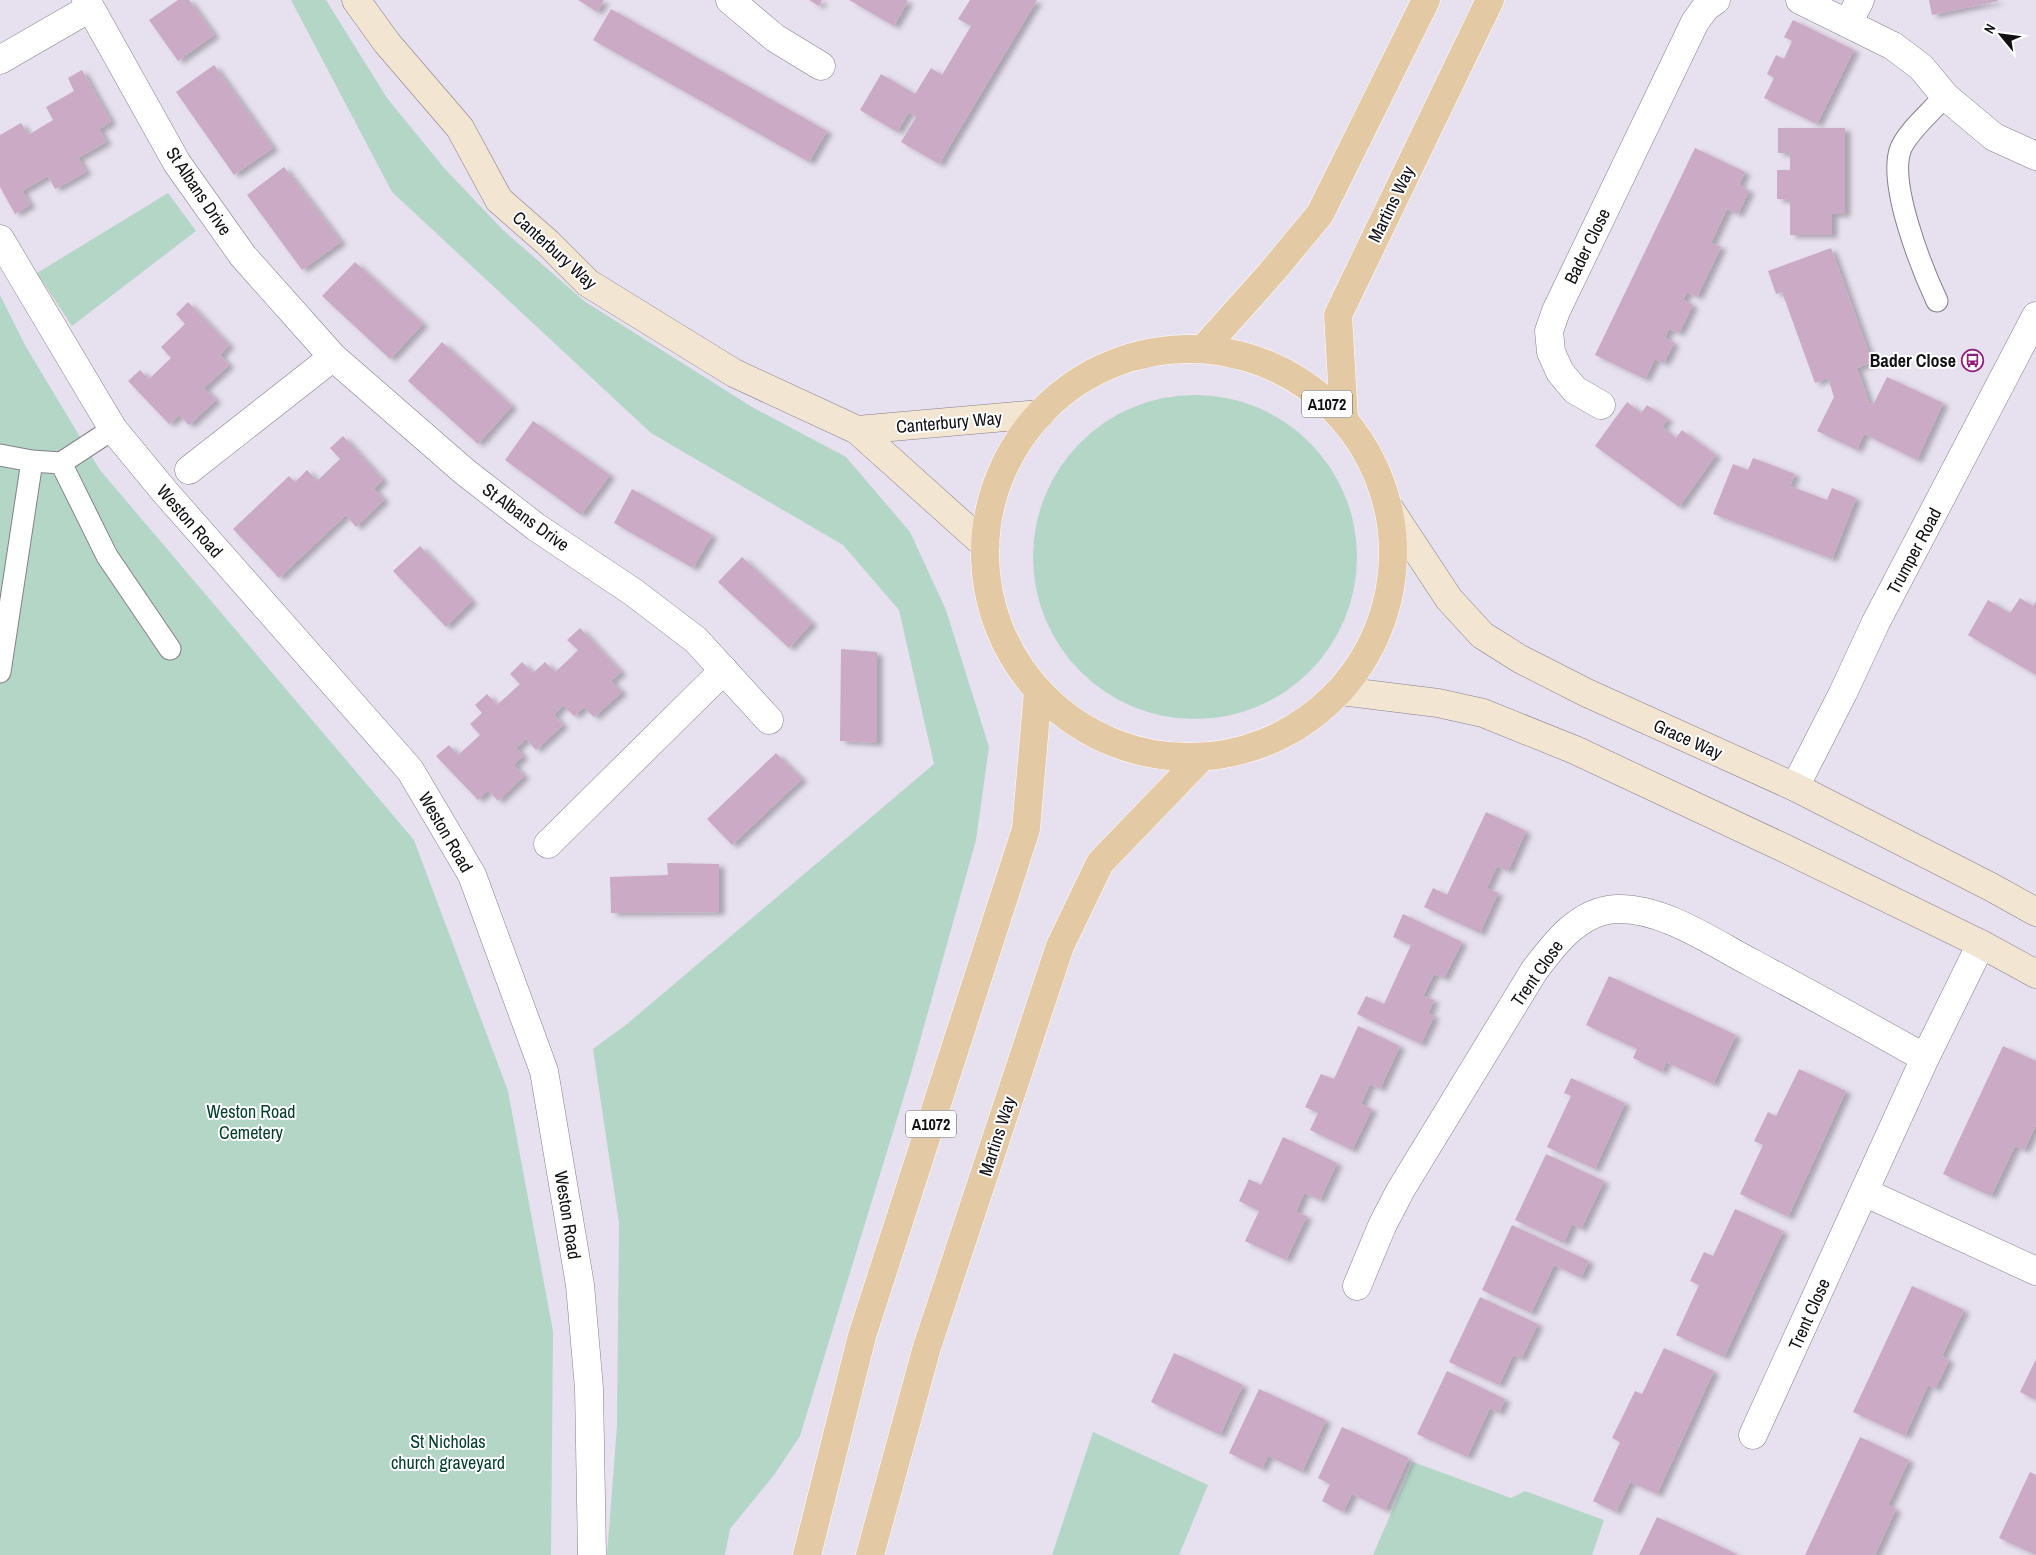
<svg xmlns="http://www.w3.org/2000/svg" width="2036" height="1555" font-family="'Archivo Narrow',sans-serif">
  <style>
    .green { fill: #b4d6c6 }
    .building { fill: #cbaac5; filter: url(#shadow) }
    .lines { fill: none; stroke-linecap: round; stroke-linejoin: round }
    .lane-casing { stroke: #857f8b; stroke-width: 23 }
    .street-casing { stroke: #857f8b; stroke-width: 29 }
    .secondary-casing { stroke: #857f8b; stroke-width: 29 }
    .primary-casing { stroke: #fff; stroke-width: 29 }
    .lane { stroke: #fff; stroke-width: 21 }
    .street { stroke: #fff; stroke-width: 28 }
    .secondary { stroke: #f2e5d1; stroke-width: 28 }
    .primary { stroke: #e4caa4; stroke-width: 28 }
    .labels { text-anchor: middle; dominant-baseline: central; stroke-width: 4; stroke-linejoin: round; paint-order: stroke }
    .shield { fill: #fff; stroke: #59585a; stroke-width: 1 }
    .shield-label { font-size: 16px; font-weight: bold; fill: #121014 }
    .street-label { font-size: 18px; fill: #121014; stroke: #fff }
    .poi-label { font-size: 18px; font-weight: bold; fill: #121014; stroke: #fff; text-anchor: end }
    .park-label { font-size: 18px; fill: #003c29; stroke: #fff }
  </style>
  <defs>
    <filter id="shadow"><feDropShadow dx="5.5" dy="3" stdDeviation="2.5" flood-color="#0004"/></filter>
  </defs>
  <rect width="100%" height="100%" fill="#e7e0ee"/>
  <path class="green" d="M291,0H326L387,98L445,169L503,230L584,301L752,407L846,457L910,532L946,610L989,747L976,840L911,1073L800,1436L774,1475L730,1529L725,1555H607L617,1426L619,1223L593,1049L627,1024L934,764L899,610L843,545L651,433L392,192Z
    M168,193L196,231L72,326L37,273Z
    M0,295L26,347L100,470L414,840L508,1091L553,1331L551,1555H0Z
    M1033 557a162 162 0 1 1 324 0a162 162 0 1 1-324 0Z
    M1093,1432L1208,1485L1179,1555H1052Z
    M1413,1462L1511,1498L1525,1491L1604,1520L1592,1555H1373Z"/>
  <path class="building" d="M178,0H189L214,35L178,61L149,20Z
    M578,0H604L597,12Z
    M809,0H822L819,6Z
    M849,0H906L908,1L894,26Z
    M970,0H1037L939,164L901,142L916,117L909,112L897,132L860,110L881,74L915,94L931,68L942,75L971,26L958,19Z
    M1929,0H1998V1L1932,15Z
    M611,9L827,131L809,162L593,40Z
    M1793,20L1854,50L1817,124L1764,98L1774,78L1767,74L1776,55L1784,59L1792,41L1784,37Z
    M214,65L273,148L234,175L176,92Z
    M82,70L111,122L99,129L106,142L78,158L86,172L70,181L55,189L48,176L22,191L30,205L15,214L0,187V135L21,123L28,135L53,120L46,107L74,91L68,78Z
    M1778,128H1845V214H1832V235H1790V200L1777,199V170H1790V153H1778Z
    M1695,148L1745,172L1739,185L1749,191L1738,214L1727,209L1711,243L1721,247L1697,297L1687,292L1683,300L1693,305L1679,333L1669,329L1665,338L1674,343L1664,363L1655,359L1645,379L1595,355Z
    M284,167L341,242L302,270L247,195Z
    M1831,248L1872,362L1857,368L1869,403L1873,405L1887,377L1943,403L1917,460L1864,434L1857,450L1817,431L1834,397L1828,378L1815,383L1782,292L1776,294L1768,271Z
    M355,262L423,324L390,359L322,296Z
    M188,302L229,345L220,355L229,365L204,388L216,400L189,425L179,415L169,424L128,381L140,370L149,379L171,358L161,347L185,324L176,314Z
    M442,342L512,406L478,444L408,381Z
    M1627,402L1641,413L1647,405L1668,419L1662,427L1676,438L1682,430L1716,455L1679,507L1595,446Z
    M533,421L610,475L581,515L505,460Z
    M343,436L383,480L374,489L384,500L356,527L346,515L279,578L233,529L289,476L295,482L307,470L317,481L340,459L330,448Z
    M1753,458L1795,474L1790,486L1827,500L1832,488L1856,498L1832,559L1713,514L1733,464L1748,470Z
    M632,489L712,535L693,568L614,523Z
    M420,546L472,601L446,627L393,571Z
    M742,557L812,623L789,648L718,582Z
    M2020,598L2033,606L2036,601V675L1968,635L1988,600L2010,613Z
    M580,628L621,672L611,681L622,692L594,717L584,707L574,716L563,705L554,715L563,725L536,750L526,739L516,748L523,756L514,765L524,776L498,801L488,790L478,800L436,756L449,745L458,755L480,735L470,724L482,713L475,705L487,694L497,705L520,684L510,674L522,662L533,673L545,662L555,672L566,662L578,650L567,640Z
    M841,649L877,652V743L840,741Z
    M776,753L802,779L732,845L707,819Z
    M1486,812L1526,831L1508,871L1497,866L1487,888L1498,893L1480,933L1424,907L1433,888L1447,895Z
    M667,863L719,864V912L611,913L610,877L668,875Z
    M1403,914L1462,942L1444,978L1434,974L1423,996L1434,1000L1428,1013L1434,1016L1421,1044L1357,1014L1366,996L1384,1004L1411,945L1393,937Z
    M1609,976L1736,1035L1713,1084L1666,1062L1662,1072L1633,1058L1637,1049L1586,1025Z
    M1358,1026L1400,1046L1380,1089L1370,1084L1361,1104L1372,1109L1352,1150L1310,1130L1318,1113L1305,1107L1321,1074L1334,1079Z
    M2003,1046L2036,1061V1125L2024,1150L2015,1146L1991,1196L1943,1174Z
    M1799,1069L1846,1091L1788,1217L1740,1194L1763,1145L1754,1141L1768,1112L1776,1116Z
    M1571,1078L1625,1103L1595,1169L1547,1147L1571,1096L1564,1093Z
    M1283,1137L1337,1163L1320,1200L1304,1193L1296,1212L1307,1216L1286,1260L1245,1241L1259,1211L1239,1201L1249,1179L1261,1185Z
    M1546,1154L1604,1181L1581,1229L1572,1224L1564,1243L1515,1220Z
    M1735,1209L1783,1231L1724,1357L1676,1335L1699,1285L1690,1281L1704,1252L1713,1256Z
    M1512,1225L1589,1261L1581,1278L1554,1265L1531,1313L1482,1290Z
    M1912,1286L1964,1310L1942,1356L1949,1360L1942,1375L1935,1389L1928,1385L1905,1436L1853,1412Z
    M1480,1297L1538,1324L1521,1359L1513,1355L1499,1385L1449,1362Z
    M1664,1348L1714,1371L1657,1494L1630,1482L1616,1512L1593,1501L1620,1442L1612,1438L1635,1391L1642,1394Z
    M1174,1353L1243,1385L1220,1435L1151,1402Z
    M2036,1359V1400L2020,1392Z
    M1447,1371L1505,1399L1499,1413L1490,1408L1467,1457L1417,1434Z
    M1259,1389L1326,1420L1302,1472L1268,1456L1262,1469L1229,1453Z
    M1342,1427L1409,1458L1385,1510L1352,1494L1343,1512L1322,1501L1330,1484L1318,1478Z
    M1860,1437L1909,1460L1888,1505L1896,1509L1875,1555H1805Z
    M2030,1472L2036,1475V1555L1999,1538Z
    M1657,1517L1722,1547L1738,1555H1639Z"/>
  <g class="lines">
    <defs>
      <path id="lane" d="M1937,301C1922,269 1887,182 1901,148C1909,130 1932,111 1945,96
        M0,455L32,461L61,463L113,429
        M61,463L107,556L170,649
        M0,672L32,461"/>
      <path id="street" d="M86,0L177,163L243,256L333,357L465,472L536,527L633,592L696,640L769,720
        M730,0L775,38L821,66
        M1800,0L1893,46L1921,67L1945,96L1994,137L2036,156
        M1848,23L1860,0
        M0,60L90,8
        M0,239L113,429L165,492L410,770L472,875L544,1071L580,1285L589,1388L592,1555
        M1601,405L1575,390L1560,372L1551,352L1549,331L1556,311L1695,22L1706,7L1716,0
        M189,470L333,357
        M1795,787L1843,693L1876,622L2036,316
        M548,844L724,670
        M1864,1192L2036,1271
        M1357,1286L1382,1226L1400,1191L1534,971C1554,944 1579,911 1616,909C1662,907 1712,942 1752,963C1810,994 1868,1026 1925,1058
        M1753,1435L1925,1058L1981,944"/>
      <path id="secondary" d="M356,0L387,43L460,128L499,200L548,243L588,283L734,373L857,430L985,545
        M857,430L1040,414
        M1389,508L1449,599L1482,635L1520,659L1587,693L1795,787L1991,887L2036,912
        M1341,691L1438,703L1483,713L1575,750L1784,848L1981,944L2036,974"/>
      <path id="primary" d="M1203,349L1271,273L1320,214L1426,0
        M985 553a204 204 0 1 1 408 0a204 204 0 1 1-408 0Z
        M1344,418L1338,315L1490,0
        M807,1555L862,1336L1026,829L1038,691
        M870,1555L927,1347L1060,946L1100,863L1201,758"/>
    </defs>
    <use href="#lane" class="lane-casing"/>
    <use href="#street" class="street-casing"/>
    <use href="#secondary" class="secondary-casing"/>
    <use href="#primary" class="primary-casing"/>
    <use href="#lane" class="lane"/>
    <use href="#street" class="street"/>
    <use href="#secondary" class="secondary"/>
    <use href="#primary" class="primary"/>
  </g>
  <defs>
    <symbol id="bus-ring" viewBox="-11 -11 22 22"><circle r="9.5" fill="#fff" stroke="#931d7b" stroke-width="1.5"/><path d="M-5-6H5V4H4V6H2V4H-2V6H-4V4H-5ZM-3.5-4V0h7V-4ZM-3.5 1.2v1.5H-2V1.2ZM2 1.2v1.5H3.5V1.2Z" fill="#931d7b"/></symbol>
  </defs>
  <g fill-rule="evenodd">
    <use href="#bus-ring" x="1960" y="348" width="25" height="25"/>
  </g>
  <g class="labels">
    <g class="shield">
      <rect x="1302" y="390.5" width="50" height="27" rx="4"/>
      <rect x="906" y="1110.5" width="50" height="27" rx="4"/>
    </g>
    <g class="shield-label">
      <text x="1327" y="404">A1072</text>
      <text x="931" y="1124">A1072</text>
    </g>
    <g class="street-label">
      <text transform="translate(199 191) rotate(56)">St Albans Drive</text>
      <text transform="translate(1391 204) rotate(-64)">Martins Way</text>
      <text transform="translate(1587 246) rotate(-64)">Bader Close</text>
      <text transform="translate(555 250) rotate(42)">Canterbury Way</text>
      <text transform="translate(949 422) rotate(-5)">Canterbury Way</text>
      <text transform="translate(526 517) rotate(36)">St Albans Drive</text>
      <text transform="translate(190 521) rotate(49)">Weston Road</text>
      <text transform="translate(1914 551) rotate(-62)">Trumper Road</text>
      <text transform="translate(1688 739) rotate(24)">Grace Way</text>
      <text transform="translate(446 832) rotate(60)">Weston Road</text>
      <text transform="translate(1537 973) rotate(-55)">Trent Close</text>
      <text transform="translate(997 1136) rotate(-72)">Martins Way</text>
      <text transform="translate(568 1215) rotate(81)">Weston Road</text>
      <text transform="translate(1809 1314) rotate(-66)">Trent Close</text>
    </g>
    <g class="poi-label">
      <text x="1956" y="360">Bader Close</text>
    </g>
    <g class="park-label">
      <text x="251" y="1111">Weston Road<tspan x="251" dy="21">Cemetery</tspan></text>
      <text x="448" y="1441">St Nicholas<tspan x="448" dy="21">church graveyard</tspan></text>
    </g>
  </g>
  <g transform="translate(2001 35) rotate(299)" stroke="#ffffff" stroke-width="4" paint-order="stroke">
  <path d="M0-4L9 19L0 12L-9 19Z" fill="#121014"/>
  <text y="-8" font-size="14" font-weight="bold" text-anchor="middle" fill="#121014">N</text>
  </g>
</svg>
